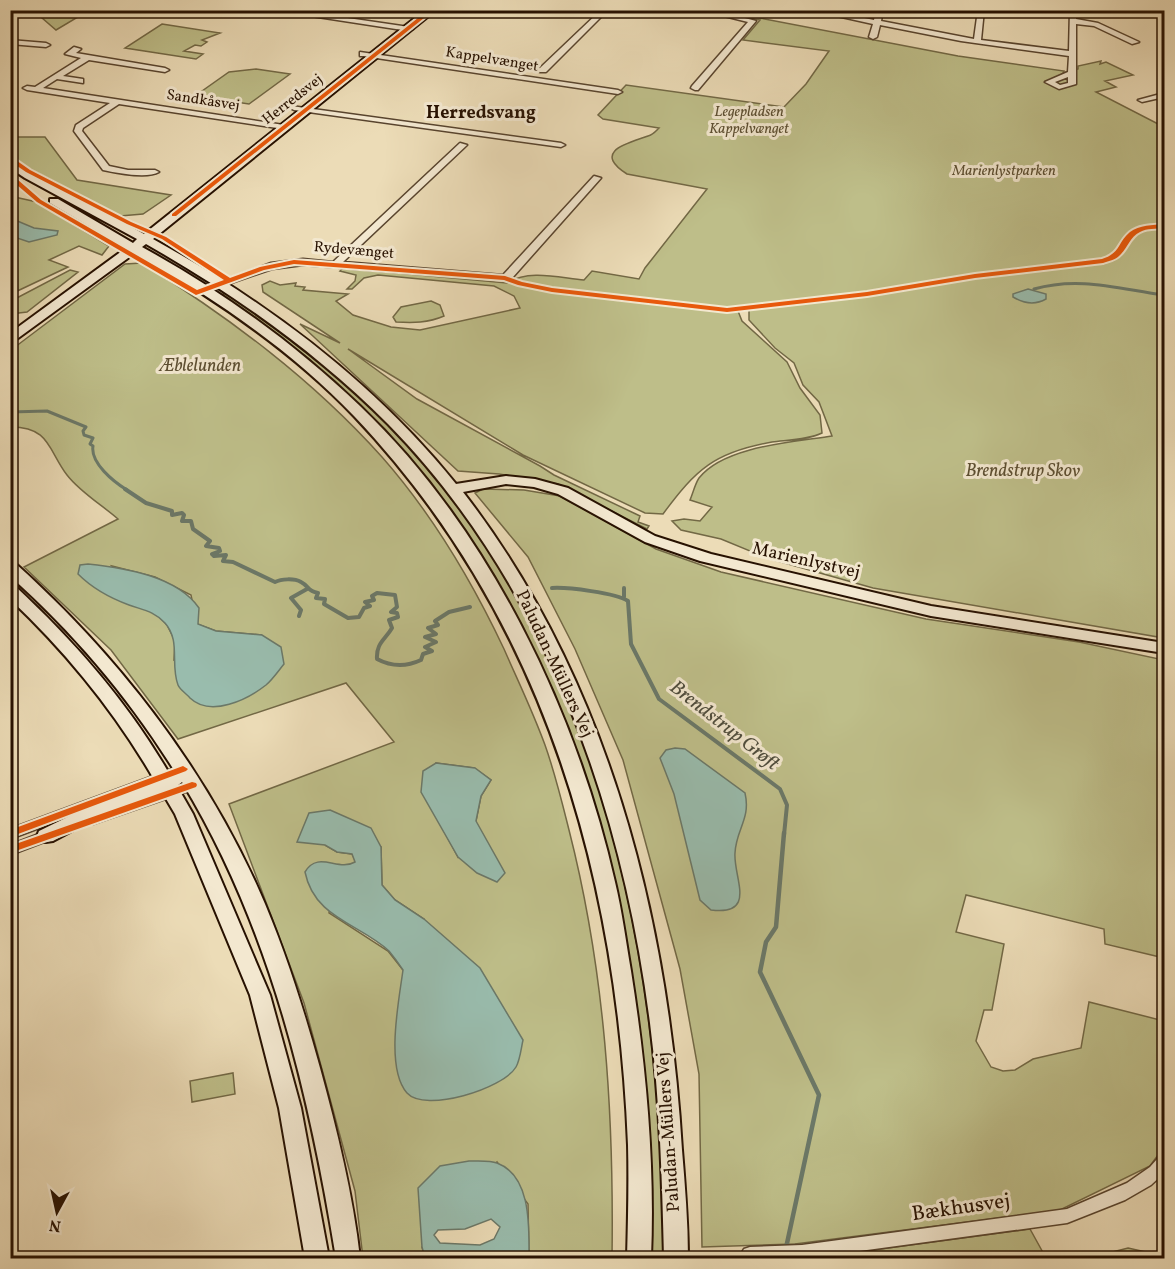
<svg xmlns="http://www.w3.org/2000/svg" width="1175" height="1269" font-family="Vollkorn,serif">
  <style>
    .green { fill: #bebe89; stroke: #726845; stroke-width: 1.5; fill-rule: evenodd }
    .water { fill: #99bcad; stroke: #6b7868; stroke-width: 1.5; fill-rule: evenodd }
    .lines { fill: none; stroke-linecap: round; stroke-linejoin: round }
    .stream-far2 { stroke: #6b7868; stroke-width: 3 }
    .stream-far1 { stroke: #6b7868; stroke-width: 4 }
    .stream { stroke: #6b7868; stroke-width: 4.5 }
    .street-casing { stroke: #58442e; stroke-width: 3 }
    .secondary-casing { stroke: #271101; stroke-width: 4 }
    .street { fill: #f3e8d0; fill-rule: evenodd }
    .secondary { fill: #f3e8d0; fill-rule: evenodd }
    .cycleway-casing { stroke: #f3e8d0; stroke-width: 4 }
    .cycleway { fill: #e8590c; fill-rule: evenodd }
    .labels { text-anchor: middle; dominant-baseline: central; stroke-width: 6; stroke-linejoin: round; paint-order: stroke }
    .far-street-label { font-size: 15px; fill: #271101; stroke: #f3e8d0 }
    .far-park-label { font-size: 15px; font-style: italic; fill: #5c4e31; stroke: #f3e8d0 }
    .far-quarter-label { font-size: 18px; font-weight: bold; fill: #271101; stroke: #f3e8d0 }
    .park-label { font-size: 18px; font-style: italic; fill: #5c4e31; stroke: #f3e8d0 }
    .street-label { font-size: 18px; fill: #271101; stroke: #f3e8d0 }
    .water-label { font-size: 20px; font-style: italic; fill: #4f4d3d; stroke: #f3e8d0 }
    .near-street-label { font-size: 21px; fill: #271101; stroke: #f3e8d0 }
  </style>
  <rect width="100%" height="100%" fill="#ecdcb7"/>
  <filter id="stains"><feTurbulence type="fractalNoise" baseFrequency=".00333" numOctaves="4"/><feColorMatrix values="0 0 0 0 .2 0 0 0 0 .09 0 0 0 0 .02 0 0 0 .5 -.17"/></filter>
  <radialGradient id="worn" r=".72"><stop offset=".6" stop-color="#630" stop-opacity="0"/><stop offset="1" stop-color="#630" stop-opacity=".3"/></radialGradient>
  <path class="green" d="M61,11L83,14L56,30L34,11Z
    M712,11H723L958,56L1064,71L1063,73L1078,69V66L1101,61L1100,64L1106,62L1133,75L1105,81L1116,87L1096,92L1164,127V638L873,588L767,558L721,539L681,530L672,521L684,519L700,521L712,507L690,500C693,493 695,484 699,478C724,446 794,442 832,436L819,402L803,385L794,363L775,348L749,320V310L738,311L742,321L787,362L800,388L820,415L822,433C807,440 788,440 772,442C715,452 696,469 663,514L645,513L523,455L348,349L417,399L540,466L554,475L640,516L638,522L649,526L647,529L558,484L499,474L458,471L300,324L340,343L263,292L262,285L270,281L280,285L296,283L295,286L305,287L303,290L348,294L336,301L353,315L391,327L420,330L520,308L514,296L494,286L378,275L364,278L352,289H347L355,281L356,275L340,271L343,268L507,283C529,269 560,278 584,280L592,271L639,279L645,268L707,189L627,174C591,151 629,143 648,136C653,135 656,131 659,128L603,119L598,115L626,85L784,107L806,84L829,51L743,40L760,20Z
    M162,24L220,33L202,40L207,42L201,46L195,45L184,51L203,54L196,59L125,48Z
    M256,69L290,74L249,104L195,96L229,72Z
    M11,137H45L77,180L171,195L143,214L120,216L26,167L11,156Z
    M10,196L37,202L109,246L102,255L79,246L49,260L68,267L11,294Z
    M142,263C230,318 312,379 382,457C433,515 471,579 504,649C518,681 533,712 545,745C555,773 562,802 569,830C605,971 614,1114 612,1258H529L528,1204L497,1162L422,1247L425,1258H363L355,1191L304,1003L229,804L394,742L346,683L178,739L111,650L24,567L118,519C102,505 80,492 67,475C48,450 50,427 11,427V350L125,264ZM112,566L155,577L191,595L197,624L216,631L262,635L174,660L175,641L167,625ZM436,763L474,768L491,780L481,796L476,821L458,857L443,829ZM325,845L381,847L382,885L395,900L424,919L403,970L388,951L329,913L339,865L349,866L356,862L352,854L337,852Z
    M70,270L78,272L27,312L11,314V301Z
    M228,292C569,514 659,874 665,1258H649L648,1178L636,1020L547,679L499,586L450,510L418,469L383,428L332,379L280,337L221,295Z
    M431,301L440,305L444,316C428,323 413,323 396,322L393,317L401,307Z
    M483,489L524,490L560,496L656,549L721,572L926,619L1079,642L1164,660V958L1105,944L1104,929L966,895L956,932L1004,944L992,1010H984L976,1041L991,1067L1003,1071L1015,1070L1033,1059L1081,1048L1089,1002L1164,1021V1140L1161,1151L1150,1166L1060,1210L795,1244L702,1247L699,1074L680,969L623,760L575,649L528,557L475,493Z
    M233,1073L235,1094L192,1102L190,1081Z
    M1030,1229L1046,1258H813Z
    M1128,1248L1164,1256V1258H1089Z"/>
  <path class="water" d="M15,220L34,228L58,231L57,235L29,242L17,238L11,223V221Z
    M1028,289L1046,294V299C1034,306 1023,303 1013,297V294Z
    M88,564C125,568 177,576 199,608L198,624L216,631L262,635L281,647L284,664C279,670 273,679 266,685C248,699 211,718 190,698C187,694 180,690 178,685C170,664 181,641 165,623C154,611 143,610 129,605C110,598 92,588 78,574L80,565Z
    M675,748L685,749L745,793C751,819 736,829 735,853C733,877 758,916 711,910L700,900L674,794L660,758L666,750Z
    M436,763L475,768L491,780L481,796L476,821L505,873L497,882L477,873L458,857L421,792L423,771Z
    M330,810L371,828L381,847L382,885L395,900L424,919L480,968L523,1040C521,1049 520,1060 516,1067C503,1089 425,1113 407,1093C385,1068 399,1000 403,970C399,964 394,957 389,951C360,924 314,918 305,872C318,850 338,872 355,862L352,854L337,852L325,845L297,842L309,813Z
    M469,1161C477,1161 490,1160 497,1163C532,1176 529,1229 529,1258H425L422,1247L418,1188L440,1166ZM491,1219L500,1227L494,1239L480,1245L440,1243L434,1235L438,1230L465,1229Z"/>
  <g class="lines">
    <path class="stream-far2" d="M1034,289C1079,276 1119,289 1164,295
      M10,412L47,411L86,427L83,431L84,435L93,438L90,444L93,446C90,463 114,482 127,490"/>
    <path class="stream-far1" d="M125,489L146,503L172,511V515L182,513L184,515L182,521H191L193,529L210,541L206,546L219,548L220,551L212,554L214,556L226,555L223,561L233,562L275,582C281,579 294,578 301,582C309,586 307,591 318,593L316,598L325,599L324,604L348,618L359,617L364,608L370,606L365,602L374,600L372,596L377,593L395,595L397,607L391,612L397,613L398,617L389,620L392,628C385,640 376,643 377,659C392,667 406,667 421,660L423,654L432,651L425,647L436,642L425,637L436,634L428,628L438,625L435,621L449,612L470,607
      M552,588C567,587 616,593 628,601L631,644L659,699L780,789L787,805L784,835
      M624,588V597
      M299,616L301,610L291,598L307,589"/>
    <path class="stream" d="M784,833L776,927L766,942L760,972L819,1095L786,1248"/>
    <defs>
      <path id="street" d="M18,10L17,12L10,16V11Z
        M272,10H293L409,27L413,29L409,31Z
        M601,10H608L546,72H540V68Z
        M700,10H715L756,21L698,90H695L691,88L692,86L748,22Z
        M810,10H826L874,20L876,10H883L881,21L974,39L978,10H984L981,40L1069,51L1070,10H1076V19L1098,23L1139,42L1132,44L1094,26L1076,24V84L1059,89L1045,82L1068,72L1069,56L961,41L880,25L877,37L873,39L869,37L873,24ZM1068,77V83L1060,85L1055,82Z
        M1157,10H1164V14Z
        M10,40L46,43L50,45L46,47L10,44Z
        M74,47L81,49L76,53L165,68L169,70L165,72L89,60L63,76L83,79V83L57,79L43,88L284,125L288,127L284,129L119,104L83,128L82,131L109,166L128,170H155L159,172C147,179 117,173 103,170L74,131L76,125L110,103L27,90L23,88L27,86L35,87L81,58L65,54Z
        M360,52L618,90L622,92L618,94L363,56H360Z
        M1164,93V97L1142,102L1138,100Z
        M291,106L561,143L565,145L561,147L294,110L290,108Z
        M460,143L467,145L343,262L503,275L594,176L601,178L513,277L508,280L303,265L272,269L205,292L200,289L271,263L303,259L333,262Z
        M183,765L190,769L188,772L10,839V829Z
        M192,781L197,782L199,785L197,788L93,824H83L81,821L83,818Z
        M52,829L57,831L59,834L57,837L10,855V845Z
        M1164,1156V1173L1151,1185L1125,1200L1067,1223L808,1258H744L741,1254L744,1249L750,1247L802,1245L1067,1209L1127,1183L1150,1167L1158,1158Z"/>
      <path id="secondary" d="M425,10H436L153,239C268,303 373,381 456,484L506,476L535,479L568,488L655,536L711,554L931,606L1164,643V653L931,616L700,561L645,542L558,494L534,487L506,484L463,492C608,679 668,916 682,1150C685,1186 688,1222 688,1258H664C662,1180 660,1101 650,1023C622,804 544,583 388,424C316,352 234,294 146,244L142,247C222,291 294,343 360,406C489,529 576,710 615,882C622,911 626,942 631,971C646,1066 655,1162 651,1258H627C628,1220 629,1183 628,1145C617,874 544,616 354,416C291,350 214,298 135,253L10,344V333L126,248L50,203V199H58L133,243L137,239L25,178L10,168V160L144,234Z
        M10,562L16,564C116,654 202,764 258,888C284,946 303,1007 320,1068C337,1130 353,1195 360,1258H336C309,1092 270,927 182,782L177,786L193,814L270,995L301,1108L329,1258H305L279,1108L250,995L175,814L162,792L96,818L53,841L46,842L39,841L37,836L39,831L82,810L155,781C116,713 67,653 10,599V585L16,587C76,643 129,704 170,775H177C131,700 75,634 10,576Z"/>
    </defs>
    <use href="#street" class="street-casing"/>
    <use href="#secondary" class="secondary-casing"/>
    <use href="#street" class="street"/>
    <use href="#secondary" class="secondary"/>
    <defs>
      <path id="cycleway" d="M428,10H434L176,216H172V214Z
        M10,156L30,170L131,222L166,237L230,278L260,267L294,260L505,276L522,282L552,288L727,308L867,292L975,274L1102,259C1121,253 1117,243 1130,232C1139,225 1153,225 1164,224V228C1156,229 1147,228 1140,232C1130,237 1128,247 1121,254C1116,260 1109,261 1103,263L975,278L867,296L727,312L552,292L518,285L504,280L294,264L264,270L196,295L37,202L10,179V173L41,200L197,290L224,280L162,239L127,224L26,172L10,161Z
        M183,766L188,769L186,771L10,837V830Z
        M192,782L196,783L197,785L196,787L10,853V846Z"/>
    </defs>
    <use href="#cycleway" class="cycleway-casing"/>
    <use href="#cycleway" class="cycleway"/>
  </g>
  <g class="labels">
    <g class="far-street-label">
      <text transform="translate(492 60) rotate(9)">Kappelvænget</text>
      <text transform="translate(293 100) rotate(-38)">Herredsvej</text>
      <text transform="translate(203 101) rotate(9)">Sandkåsvej</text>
      <text transform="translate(354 251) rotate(5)">Rydevænget</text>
    </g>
    <g class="far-park-label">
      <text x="749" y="112">Legepladsen<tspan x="749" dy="17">Kappelvænget</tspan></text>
      <text x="1004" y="171">Marienlystparken</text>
    </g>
    <g class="far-quarter-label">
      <text x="481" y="113">Herredsvang</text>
    </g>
    <g class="park-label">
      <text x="200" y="366">Æblelunden</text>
      <text x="1023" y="471">Brendstrup Skov</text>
    </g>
    <g class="street-label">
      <text transform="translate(806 561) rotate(13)">Marienlystvej</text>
      <text transform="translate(554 664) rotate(65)">Paludan-Müllers Vej</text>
      <text transform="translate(669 1132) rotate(-94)">Paludan-Müllers Vej</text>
    </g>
    <g class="water-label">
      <text transform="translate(724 726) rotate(38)">Brendstrup Grøft</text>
    </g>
    <g class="near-street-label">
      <text transform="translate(961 1208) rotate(-8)">Bækhusvej</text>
    </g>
  </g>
  <rect width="1175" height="1269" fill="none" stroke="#ecdcb7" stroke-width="36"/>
  <rect x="12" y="12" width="1151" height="1245" fill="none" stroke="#271101" stroke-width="3"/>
  <rect x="18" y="18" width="1139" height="1233" fill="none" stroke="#271101" stroke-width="1.5"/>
  <g transform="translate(57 1212) rotate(188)" stroke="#f3e8d0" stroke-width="4.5" paint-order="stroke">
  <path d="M0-4.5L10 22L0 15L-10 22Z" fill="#271101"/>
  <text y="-9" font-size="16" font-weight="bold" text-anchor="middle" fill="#271101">N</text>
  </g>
  <rect width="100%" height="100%" filter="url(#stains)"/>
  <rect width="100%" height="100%" fill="url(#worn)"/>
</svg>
